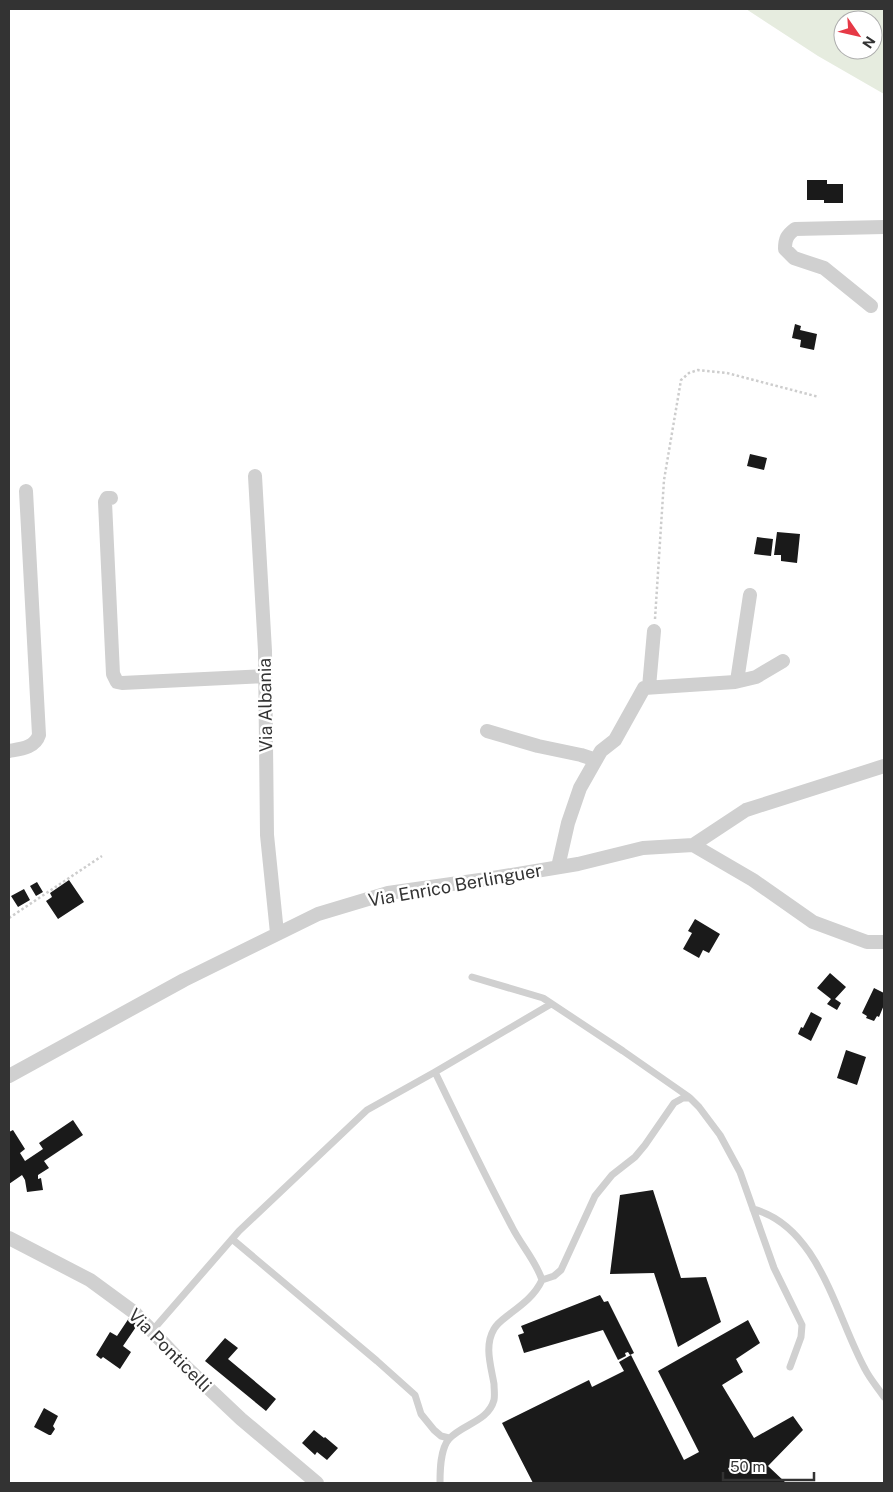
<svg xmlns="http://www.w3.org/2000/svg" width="893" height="1492" font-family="'Public Sans',sans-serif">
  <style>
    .green { fill: #e6ecdf; fill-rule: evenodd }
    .building { fill: #1a1a1a }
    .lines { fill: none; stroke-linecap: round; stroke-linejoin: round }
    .path { stroke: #cdcdcd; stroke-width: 2.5; stroke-dasharray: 2.5 2.5; stroke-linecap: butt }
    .lane { stroke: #d0d0d0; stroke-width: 7 }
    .street { stroke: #d0d0d0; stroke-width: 14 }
    .labels { text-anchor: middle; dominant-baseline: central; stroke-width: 5; stroke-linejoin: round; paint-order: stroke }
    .street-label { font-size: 18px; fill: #333; stroke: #fff }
  </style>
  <rect width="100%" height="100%" fill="#fff"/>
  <path class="green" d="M746,9H884V94L818,56ZM843,20H873V50H843Z"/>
  <path class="building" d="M807,180H827V184H843V203H824V200H807Z
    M795,324L801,326L800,330L817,334L814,350L800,347L801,340L792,338Z
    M750,454L767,458L764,470L747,466Z
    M777,532L800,534L797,563L781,561V555H774Z
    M757,537L773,539L771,556L754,554Z
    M69,880L84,902L58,919L46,901L52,897L50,893Z
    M37,882L43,892L36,896L30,886Z
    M24,889L30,900L18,907L11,896Z
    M695,919L720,934L709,953L703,950L699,958L683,949L692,933L688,931Z
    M830,973L846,987L835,999L841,1003L837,1010L827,1004L831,999L817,988Z
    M874,988L884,993V1005L879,1017L877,1016L874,1021L866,1018L867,1016L862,1013Z
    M811,1012L822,1018L811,1041L798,1034L801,1027L803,1028Z
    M846,1050L866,1057L857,1085L837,1078Z
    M73,1120L83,1135L44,1161L49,1168L38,1175V1179L41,1178L43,1190L27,1192L25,1180L22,1175L9,1184V1132L13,1130L25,1149L20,1153L25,1161L43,1149L39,1143Z
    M653,1190L681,1278L706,1277L721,1322L678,1347L654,1273L610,1274L620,1195Z
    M600,1295L604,1302L608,1301L634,1353L630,1355L628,1352L625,1353L626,1356L618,1360L603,1330L524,1353L518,1335L524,1333L521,1326Z
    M129,1318L138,1324L123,1346L131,1352L120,1369L103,1357L101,1359L96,1355L110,1332L117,1336Z
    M748,1320L760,1343L736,1359L743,1372L722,1385L754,1438L793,1416L803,1430L768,1466L786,1483H533L502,1423L589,1380L592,1387L624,1371L619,1362L631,1355L684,1460L699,1452L658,1371Z
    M225,1338L238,1348L228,1359L276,1399L266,1411L205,1361Z
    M44,1408L58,1416L53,1426L55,1429L51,1435H49L34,1427Z
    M314,1430L324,1438L325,1437L338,1448L327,1460L317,1452L315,1455L302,1443Z"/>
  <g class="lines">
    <path class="path" d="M655,619L664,480L681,380L689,373L698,370L727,373L819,397
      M9,918L102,856"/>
    <path class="lane" d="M472,977L543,998L623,1051L689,1097
      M435,1072L551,1004
      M753,1209C819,1226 836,1316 865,1369C870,1379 878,1388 884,1397
      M232,1239L377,1361L415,1395L421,1414L434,1430L441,1436L449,1438
      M542,1280L554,1276L561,1270L595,1196L612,1175L635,1157L645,1145L674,1103L683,1098H690L699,1107L720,1135L740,1172L774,1268L802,1325L801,1337L790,1367
      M152,1331L239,1231L367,1110L435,1072C460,1124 485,1176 512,1227C521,1245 536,1261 542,1280C535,1295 523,1304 511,1313C505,1318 498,1322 494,1329C484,1346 491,1366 494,1384C494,1389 495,1395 494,1400C488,1422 462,1424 449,1439C440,1449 440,1471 440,1483"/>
    <path class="street" d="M871,306L824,268L794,258L785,249C785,239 787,235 795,229L884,227
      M255,476L265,651L267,835L277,933
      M111,498H107L105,502L113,674L117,682L122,683L265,676
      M737,681L750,595
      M649,687L654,631
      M487,731L538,746L581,755L596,760
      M9,751C20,749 35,748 39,735L26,491
      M693,845L746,810L884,766
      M558,867L568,823L580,788L601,751L615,740L644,688L735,682L756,677L783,661
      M9,1076L184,980L318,914L388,893L487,879L578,864L643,848L693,845L753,880L813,922L867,942H884
      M9,1238L90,1280L135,1313L186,1367L241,1419L317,1483"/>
  </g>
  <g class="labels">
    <g class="street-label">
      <text transform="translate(265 705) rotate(-91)">Via Albania</text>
      <text transform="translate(455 885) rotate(-10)">Via Enrico Berlinguer</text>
      <text transform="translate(170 1350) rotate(45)">Via Ponticelli</text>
    </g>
  </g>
  <rect width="893" height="1492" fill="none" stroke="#333333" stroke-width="20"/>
  <g transform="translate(858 35) rotate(124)"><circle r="24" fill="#ffffff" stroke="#adadad"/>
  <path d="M0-4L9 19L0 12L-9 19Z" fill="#e63946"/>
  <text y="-8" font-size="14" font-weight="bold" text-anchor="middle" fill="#333333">N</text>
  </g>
  <path d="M723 1472v8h91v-8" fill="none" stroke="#333333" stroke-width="2.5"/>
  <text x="730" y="1472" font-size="15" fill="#333333" stroke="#ffffff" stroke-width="4" paint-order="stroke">50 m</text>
</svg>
